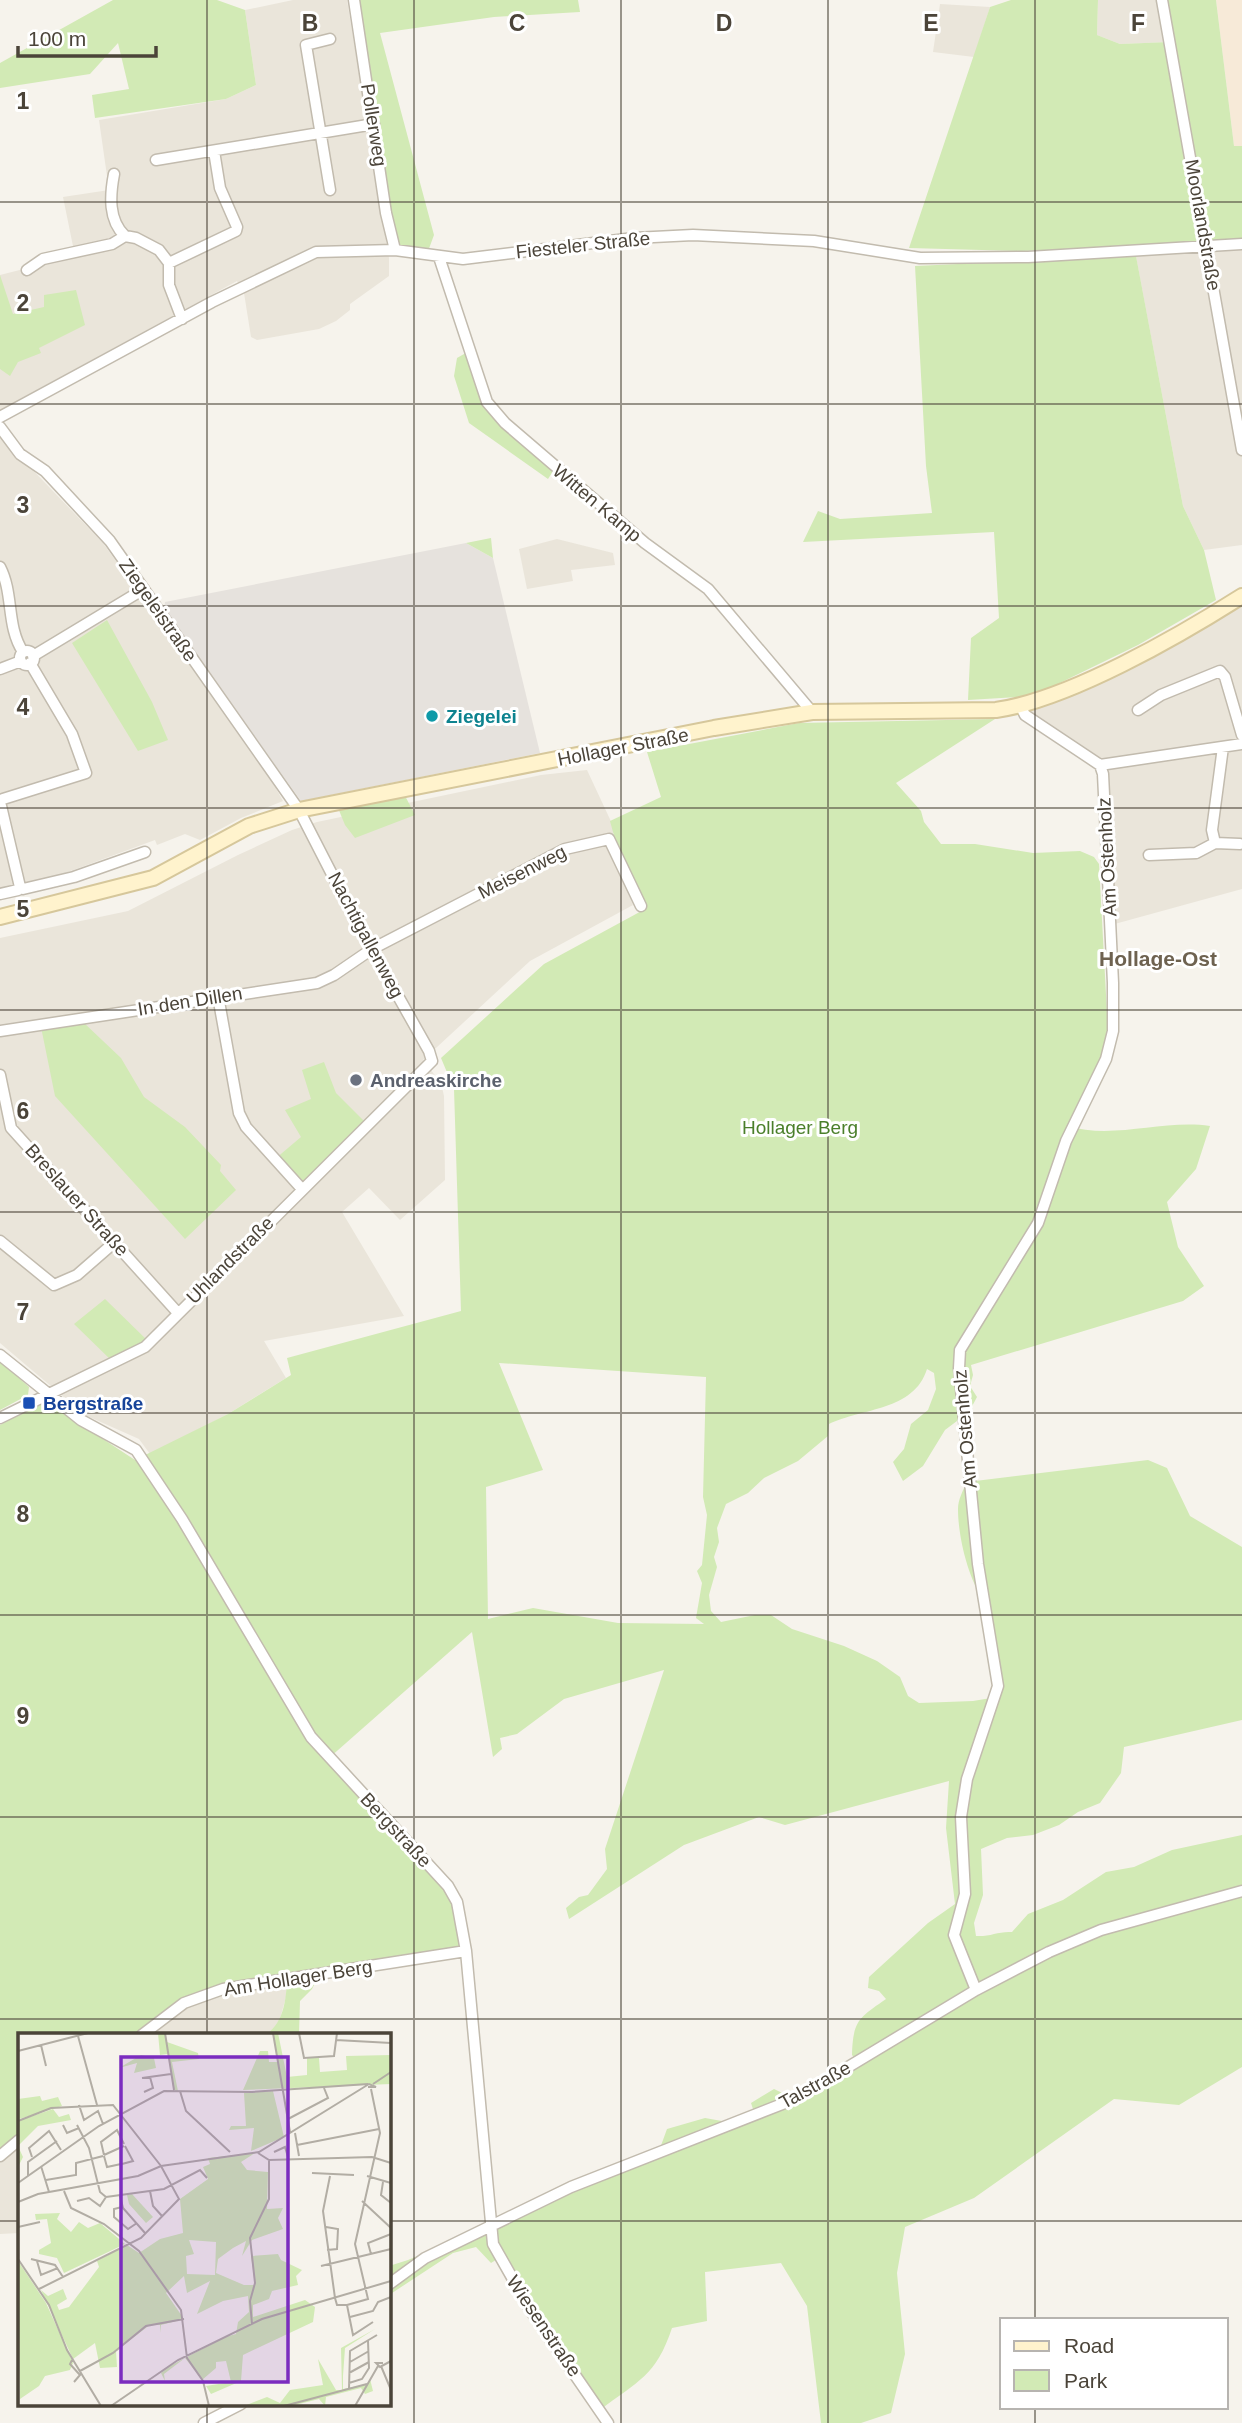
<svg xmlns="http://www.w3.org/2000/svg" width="1242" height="2423" font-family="Helvetica,sans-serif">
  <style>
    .residential { fill: #eae5da }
    .commercial { fill: #f7ead8 }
    .industrial { fill: #e6e2dd }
    .green { fill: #d2eab5; fill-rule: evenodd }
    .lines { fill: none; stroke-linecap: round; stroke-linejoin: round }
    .street-casing { stroke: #c2bbae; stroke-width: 13 }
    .secondary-casing { stroke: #d6c79b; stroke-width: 18 }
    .street { stroke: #fff; stroke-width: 10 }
    .secondary { stroke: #fff3cd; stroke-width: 14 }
    .grid { fill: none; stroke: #4b4439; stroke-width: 2; stroke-opacity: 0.55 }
    .culture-dot { fill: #0f9aa8; stroke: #fff; stroke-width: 2.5 }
    .worship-dot { fill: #6b7280; stroke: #fff; stroke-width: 2.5 }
    .transit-dot { fill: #1a4fb4; stroke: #fff; stroke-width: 2.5 }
    .labels { text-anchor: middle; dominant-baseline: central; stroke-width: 6; stroke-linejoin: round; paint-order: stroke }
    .street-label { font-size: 19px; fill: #4b4439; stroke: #fff }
    .culture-label { font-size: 19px; font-weight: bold; fill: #0d838f; stroke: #fff; text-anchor: start }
    .worship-label { font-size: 19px; font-weight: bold; fill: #5b616d; stroke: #fff; text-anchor: start }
    .park-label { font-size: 19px; fill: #4a7f2a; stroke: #fff }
    .transit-label { font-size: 19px; font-weight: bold; fill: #164399; stroke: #fff; text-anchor: start }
    .neighbourhood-label { font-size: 21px; font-weight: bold; fill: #6e6250; stroke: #fff }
    .inset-road { fill: none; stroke: #b2ada4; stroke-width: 2 }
    .view { fill: #7b2cbf; fill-opacity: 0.15; stroke: #7b2cbf; stroke-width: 3.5 }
    .inset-edge { fill: none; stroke: #4b4439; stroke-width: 3.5 }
    .grid-label { font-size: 23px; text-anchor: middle; font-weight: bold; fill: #4b4439; stroke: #fff; stroke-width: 6; stroke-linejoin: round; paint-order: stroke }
  </style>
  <rect width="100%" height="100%" fill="#f6f3ec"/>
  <path class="residential" d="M293,0H347L389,258V276L350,304V310L336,321L319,329L257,340L251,337L244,293L237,281L0,410V275L75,256L63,197L109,190L99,120L226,99L256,85L245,10Z
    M1098,0H1162L1170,42L1120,44L1097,35Z
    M940,4L990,7L974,57L933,52Z
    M1242,241V545L1204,550L1183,506L1134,246Z
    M0,436L103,543L270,778L283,801L241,818L200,840L185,834L157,845L155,840L57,876L0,888Z
    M557,539L613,553L615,565L571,570L573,581L527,589L519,549Z
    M1242,596V889L1111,925L1100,766L1064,743L1026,706Z
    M587,770L615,830L609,842L633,905L530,961L423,1060L441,1083L444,1096L445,1180L400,1220L369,1188L342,1212L404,1316L264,1341L286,1378L228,1414L150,1454L139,1439L85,1415L0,1343V938L128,911L238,855L292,830L317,822L541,775Z
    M287,1978L286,1997L278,2026L267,2034L142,2035L184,2003Z
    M19,2140V2233L0,2234V2156Z"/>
  <path class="commercial" d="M1216,0H1242V146H1234Z"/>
  <path class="industrial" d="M466,543L493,558L540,753L301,801L164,610L165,602Z"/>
  <path class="green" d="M113,0H217L245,10L256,85L226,99L95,118L92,95L129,89L118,43L90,74L0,88V63Z
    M354,0H578L580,12L494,17L380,33L434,235L427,254L395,250Z
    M1011,0H1098L1097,35L1120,44L1169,42L1162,0H1216L1234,146H1242V244L1021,251L909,248L990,7Z
    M1136,256L1183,506L1204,550L1216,600L1138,645L1033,696L968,700L971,638L999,618L994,532L803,542L818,511L840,519L932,513L926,466L915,266Z
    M0,275L13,314L44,307V295L76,290L85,325L39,348L41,353L18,362L10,376L0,369Z
    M471,350L487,402L555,468L548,479L469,423L454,376L457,358Z
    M491,538L493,558L466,543Z
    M107,620L152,702L168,740L138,751L72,643Z
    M995,719L896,783L921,811L924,822L941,844H975L1033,853L1080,851L1094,857L1099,864L1108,1032L1102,1055L1067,1126C1114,1140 1163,1119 1210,1126L1196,1169L1167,1202L1178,1247L1204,1286L1183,1301L971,1365L973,1375L970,1386L977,1397L969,1412L945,1430L923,1466L903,1481L893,1462L904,1449L911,1424L928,1410L936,1389L934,1373L927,1369C914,1411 862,1408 829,1424L828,1436L798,1461L764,1478L748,1493L726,1504L717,1528L719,1542L714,1557L717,1567L709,1595L711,1611L721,1622L755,1615H771L792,1629L844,1646L877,1661L900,1677L908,1696L919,1703L973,1701L997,1697L984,1600C968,1579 958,1536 958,1509C958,1500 963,1490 967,1482L1148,1460L1167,1468L1190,1516L1242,1547V1720L1124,1747L1121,1773L1100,1803L1078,1812L1059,1825L1033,1835L1007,1838L981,1849L983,1895L974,1923L976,1936C990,1937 998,1931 1012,1932L1028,1914L1063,1900L1106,1872L1134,1867L1172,1850L1242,1835V2067L1179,2105L1114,2099L974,2198L905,2227L897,2273L905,2354L891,2413L861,2423H821L807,2306L781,2263L705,2272L707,2321L672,2328C656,2376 638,2381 600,2410L499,2258L491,2263L476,2247L453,2253L389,2295V2266L408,2260L659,2151L667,2129L705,2118L733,2123L755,2115L751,2103L774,2089L795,2099L857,2061L852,2055C853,2020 859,2018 886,1999L879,1991L868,1988L869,1977L928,1923L955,1904L946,1828L949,1781L785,1825L759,1817L684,1845L569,1919L566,1908L579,1897L588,1895L607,1869L605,1849L664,1670L564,1699L517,1734L500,1738L502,1749L493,1757L472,1632L329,1758L448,1886L466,1951L319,1975L312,1989L300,2001L299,2034H267C284,2021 286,2000 287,1979L203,1996L142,2034L19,2035V2141L0,2157V1425L45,1401L135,1460L228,1414L291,1375L287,1358L461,1311L454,1089L441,1058L544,964L647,908L616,843L610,821L661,797L647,752L799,723ZM499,1363L706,1377L703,1497L707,1515L702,1565L697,1571L702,1583L696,1618L704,1624L618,1623L533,1608L488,1619L486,1487L543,1470Z
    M402,790L415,815L355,838L345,825L336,803Z
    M83,1022L121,1058L144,1097L185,1127L221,1165L220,1171L236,1190L185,1239L55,1096L41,1027Z
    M324,1062L336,1093L366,1123L301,1188L275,1159L301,1137L285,1110L311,1099L302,1070Z
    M105,1299L149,1342L113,1362L74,1324Z
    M0,1361L29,1387L28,1395L0,1410Z"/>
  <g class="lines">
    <defs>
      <path id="street" d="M354,0L386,213L395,250
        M1162,0L1242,450
        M156,160L374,124
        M114,174C110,195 108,220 125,236
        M330,190L306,45L330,39
        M439,257L487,402L505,423L645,543L708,589L812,712
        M27,270L43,259L112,244L125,236L136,238L159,250L169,263
        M182,319L169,285V263L236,231L237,227L220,188L214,151
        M0,417L212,302L316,252L395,250L463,259L634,238L693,235L814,241L920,258L1028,257L1242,244
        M0,427L20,454L45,471L110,541L299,810L358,925L429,1051L432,1061L145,1347L0,1418
        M0,567C14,594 6,626 23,652
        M20 658a7 7 0 1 1 14 0a7 7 0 1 1-14 0Z
        M33,656L144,589
        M0,669L21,661
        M1021,707L1025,715L1100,765L1242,744
        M1138,710L1161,695L1220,671L1225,677L1242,735
        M1223,747L1212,830L1215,843L1240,844
        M3,799L86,773L72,734L30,663
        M1,806L20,887
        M1149,855L1196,853L1215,843
        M23,889L74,877L145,852
        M0,894L18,890
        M218,996L239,1113L246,1127L301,1188
        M0,1031L317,983L334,975L372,949L565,849L609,839L641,906
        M0,1075L11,1128L178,1313
        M0,1241L54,1285L77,1275L116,1241
        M0,1355L81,1420L136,1450L182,1519L311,1737L448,1886L457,1902L466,1951L493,2244L531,2311L608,2423
        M976,1990L954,1935L965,1894L961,1817L967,1779L998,1686L978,1564L959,1368L960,1350L1038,1223L1066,1141L1106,1059L1113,1031V983L1103,774L1100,765
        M142,2035L184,2003L223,1989L466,1951
        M0,2156L19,2140
        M388,2285L425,2258L571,2187L795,2099L976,1990L1049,1952L1101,1930L1242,1891
        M204,2423L241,2404"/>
      <path id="secondary" d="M0,917L153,878L249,826L299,810L714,728L812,712L996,710C1068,700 1179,636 1242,596"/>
    </defs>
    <use href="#street" class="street-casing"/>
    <use href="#secondary" class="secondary-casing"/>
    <use href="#street" class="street"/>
    <use href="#secondary" class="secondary"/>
  </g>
  <path class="grid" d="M207,0V2035M414,0V2423M621,0V2423M828,0V2423M1035,0V2320M0,202H1242M0,404H1242M0,606H1242M0,808H1242M0,1010H1242M0,1212H1242M0,1413H1242M0,1615H1242M0,1817H1242M0,2019H1242M0,2221H19M388,2221H1242M207,2404V2423M1035,2407V2423"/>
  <circle class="culture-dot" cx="432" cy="716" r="7"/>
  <circle class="worship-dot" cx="356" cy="1080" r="7"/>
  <rect class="transit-dot" x="22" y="1396" width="14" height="14" rx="3.5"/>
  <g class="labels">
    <g class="street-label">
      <text transform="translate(374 125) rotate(81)">Pollerweg</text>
      <text transform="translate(1203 225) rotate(80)">Moorlandstraße</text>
      <text transform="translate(583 245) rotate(-6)">Fiesteler Straße</text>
      <text transform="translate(597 503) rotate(40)">Witten Kamp</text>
      <text transform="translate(158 610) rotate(55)">Ziegeleistraße</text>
      <text transform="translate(623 747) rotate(-11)">Hollager Straße</text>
      <text transform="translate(1107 857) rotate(-93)">Am Ostenholz</text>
      <text transform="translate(522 872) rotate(-27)">Meisenweg</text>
      <text transform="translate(366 935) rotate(62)">Nachtigallenweg</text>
      <text transform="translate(190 1001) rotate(-9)">In den Dillen</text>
      <text transform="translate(77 1200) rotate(48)">Breslauer Straße</text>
      <text transform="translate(230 1260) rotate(-45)">Uhlandstraße</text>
      <text transform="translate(965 1429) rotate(-95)">Am Ostenholz</text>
      <text transform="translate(396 1830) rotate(47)">Bergstraße</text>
      <text transform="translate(298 1978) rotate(-9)">Am Hollager Berg</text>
      <text transform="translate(815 2085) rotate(-29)">Talstraße</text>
      <text transform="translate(544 2326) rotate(56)">Wiesenstraße</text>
    </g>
    <g class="culture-label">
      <text x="446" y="716">Ziegelei</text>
    </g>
    <g class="worship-label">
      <text x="370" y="1080">Andreaskirche</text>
    </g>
    <g class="park-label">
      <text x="800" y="1127">Hollager Berg</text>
    </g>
    <g class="transit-label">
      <text x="43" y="1403">Bergstraße</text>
    </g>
    <g class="neighbourhood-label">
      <text x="1158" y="958">Hollage-Ost</text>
    </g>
  </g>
  <g transform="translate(18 2033)">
    <rect width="373" height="373" fill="#f6f3ec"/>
    <path d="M140,0H147L149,9L180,20L181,26L154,29L160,58L156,57L150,21L142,22ZM260,0L269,44L289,42V25H301L302,39L329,37L328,23L373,22V51L225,57L242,18H250L251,29H260L255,2ZM123,22L136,25L138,35L116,40L119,30L101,35ZM255,58L266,104L233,118L236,95L211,97L213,93H228L226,60ZM22,63L24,68L40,64L44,73L1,86L0,66ZM35,76L41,84L51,81L53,87L20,93L0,113L5,124L0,134V88ZM237,120L223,129L229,137L250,139L249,176L265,175L260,185L265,196L234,207L224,223L228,208L215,215L200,226L198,240L226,252H237L233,223L260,221L263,227L284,237L278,243L280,252L254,258L251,266L235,272V284L287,267L297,274L295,289L225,322L223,348L193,361L188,353L213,349L208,328L198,329V335L184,347L167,325L146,341L147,348L143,340L146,336L207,304L218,301L220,289L231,279L230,263L205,268L179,281L192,248L169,260L166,243L148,260L166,286L143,292L142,300V292L133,291L98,318L99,334L82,335L77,310L55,326L23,257L30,263L45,256L49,266L39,272L41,277L51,274L81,234L79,228L109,212L121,220L142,206L165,200L162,166L190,146L185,134L192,131L190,125ZM171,207L198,209L197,242L169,241L168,223L176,221ZM114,161L135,184L128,190L111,171L109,162ZM42,180L39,186L53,199L61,189L70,195L82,190L107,211L46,240L39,225L21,221V217L33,210L29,186L18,187L17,181ZM0,228L28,270L55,330L52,337L27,343L21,353L2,366ZM357,296L327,315L325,343V356L349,351L352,346L355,358L347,361L343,355L308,364L307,373L301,366L273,373H226L249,364L262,370L272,357L305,352L300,326L318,357H324L323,315Z" fill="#d2eab5" fill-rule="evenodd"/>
    <path class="inset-road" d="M147,0L156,57M255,0L272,99M281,0L286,25L316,23L319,0M60,3L79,72M318,7L373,10M23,12L28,33M0,18L70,0M124,45L153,41M355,51L373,39M162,58L168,78L212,119M126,59L135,55L132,44M61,72L66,87L80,78L85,91M270,86L310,65L306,55M0,88L33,75L95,72L143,133L161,166L123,205L21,256M45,92L49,100L61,95M59,92L71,115L82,159L88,164M277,100L281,123M279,112L361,96M256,119L267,114L270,124M240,120L251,127L354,124L373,130M86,122L83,109L99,97L106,111M86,122L106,113M86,123L89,134L103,131M14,124L11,115L31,98L43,117M104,131L115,128L107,113M23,133L31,159M294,140L336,142M10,143V129L39,108M312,143L305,178L317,265L319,272H329L335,302L355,289M349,143L373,150M28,147L58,142V130L85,123M365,149L363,162L373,170M0,150L81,93L146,58L234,59L350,51M46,158L53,175L86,191L121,218L163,277L169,325L185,348L191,373M132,158L135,173L144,183M102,163L105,175L127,200M88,164L146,156L182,137L189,145M59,168L71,165L82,173L88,164M344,168L373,195M0,169L20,161L120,143L143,133L241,119L351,51L358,54H350M104,174L96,176V184L110,196L119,190M0,194L22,189M308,194L320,196L319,216L309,217M353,221L350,210L373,201M0,226L31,272L49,317L83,373M13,226L37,232L45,244M19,228L23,242L40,235M303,233L373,216M329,272L350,266L337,211L362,100L353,56M332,284L355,278L360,269L373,264M234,291L232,268L237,250L232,205L251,166V127M54,327L52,331L62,342L56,349M332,329L351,318M365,330H358L362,334L373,328M363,333L373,357M62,338L95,320L128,293L166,286M331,340L351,329M331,350L344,346L351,335L350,308M331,356L332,318L359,302M93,373L160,327L244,286L373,248M266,373L349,351M337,373L360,333"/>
    <path class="view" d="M103,24H270V349H103Z"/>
    <rect width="373" height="373" class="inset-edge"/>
  </g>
  <g class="grid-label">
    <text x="310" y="31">B</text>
    <text x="517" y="31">C</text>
    <text x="724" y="31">D</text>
    <text x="931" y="31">E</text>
    <text x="1138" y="31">F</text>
    <text x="23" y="109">1</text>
    <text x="23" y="311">2</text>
    <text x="23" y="513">3</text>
    <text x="23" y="715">4</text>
    <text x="23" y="917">5</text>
    <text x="23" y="1119">6</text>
    <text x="23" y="1320">7</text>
    <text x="23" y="1522">8</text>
    <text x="23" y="1724">9</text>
  </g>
  <rect x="1000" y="2318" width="228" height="91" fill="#ffffff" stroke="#b7b4b0" stroke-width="2"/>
  <rect x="1014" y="2341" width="35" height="10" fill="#fff3cd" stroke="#b7b4b0" stroke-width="2"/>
  <text x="1064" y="2353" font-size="21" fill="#4b4439">Road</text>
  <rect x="1014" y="2370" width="35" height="21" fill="#d2eab5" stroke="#b7b4b0" stroke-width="2"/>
  <text x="1064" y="2388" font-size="21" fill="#4b4439">Park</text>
  <path d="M18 46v10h138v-10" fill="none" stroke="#4b4439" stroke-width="3.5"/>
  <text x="28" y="46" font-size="21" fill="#4b4439" stroke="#ffffff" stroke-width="5" paint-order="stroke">100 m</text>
</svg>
